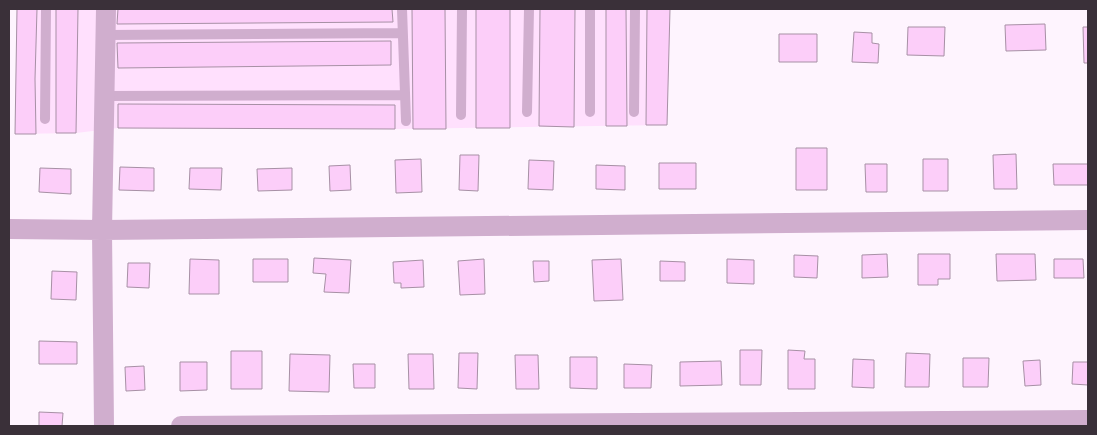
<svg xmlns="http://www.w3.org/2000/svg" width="1097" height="435" font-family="Roboto,sans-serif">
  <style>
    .built { fill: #ffe0fd }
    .building { fill: #fccef9; stroke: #a790a5 }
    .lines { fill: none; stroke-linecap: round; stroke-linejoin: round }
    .service { stroke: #d0aece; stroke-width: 10 }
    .minor { stroke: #d0aece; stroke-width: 20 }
  </style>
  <rect width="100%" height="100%" fill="#fef4fe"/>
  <path class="built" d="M17,9H670L667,125L395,129L118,128L76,133L15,134Z"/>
  <path class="building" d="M17,9H37L35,79L36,134H15Z
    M56,9H78L76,133H56Z
    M118,9H392L393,22L117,24Z
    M412,9H445L446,129H413Z
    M476,9H510V128H476Z
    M540,9H575L574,127L539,126Z
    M606,9H626L627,126H606Z
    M647,9H670L667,125H646Z
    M1045,24L1046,50L1006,51L1005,25Z
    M908,27H945L944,56L907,55Z
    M1083,27H1088V63H1084Z
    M854,32L872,33V43L879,44L878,63L852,62Z
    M779,34H817V62H779Z
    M391,41V65L118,68L117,43Z
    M118,104L395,105V129L118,128Z
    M796,148H827V190H796Z
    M1016,154L1017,189H994L993,155Z
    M460,155H479L478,191L459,190Z
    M421,159L422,192L396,193L395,160Z
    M923,159H948V191H923Z
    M529,160L554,161L553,190L528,189Z
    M659,163H696V189H659Z
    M865,164H887V192H866Z
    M1053,164H1088V185H1054Z
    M350,165L351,190L330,191L329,166Z
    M596,165L625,166V190L596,189Z
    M120,167L154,168V191L119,190Z
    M40,168L71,169V194L39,192Z
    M190,168H222L221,190L189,189Z
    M292,168V190L258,191L257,169Z
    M887,254L888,277L862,278V255Z
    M918,254H950V279H938V285H918Z
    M996,254H1035L1036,280L997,281Z
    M794,255L818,256L817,278L794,277Z
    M314,258L351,260L349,293L324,292L326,274L313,273Z
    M190,259L219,260V294H189Z
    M253,259H288V282H253Z
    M484,259L485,294L460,295L458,261Z
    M621,259L623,300L594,301L592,260Z
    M727,259L754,260V284L727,283Z
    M1054,259H1083L1084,278H1054Z
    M423,260L424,287L401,288V283H394L393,262Z
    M533,261H549V281L534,282Z
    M660,261L685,262V281H660Z
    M128,263H150L149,288L127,287Z
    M52,271L77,272L76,300L51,299Z
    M39,341L77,342V364H39Z
    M740,350H762L761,385H740Z
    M788,350L805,351L804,359H815V389H788Z
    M231,351H262V389H231Z
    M459,353H478L477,389L458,388Z
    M906,353L930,354L929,387H905Z
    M290,354L330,355L329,392L289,391Z
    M408,354H433L434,389H409Z
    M515,355H538L539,389H516Z
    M570,357H597V389L570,388Z
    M963,358H989L988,387H963Z
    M853,359L874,360V388L852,387Z
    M1040,360L1041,385L1025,386L1023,361Z
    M721,361L722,385L680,386V362Z
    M180,362H207V390L180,391Z
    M1073,362H1088V385L1072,384Z
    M353,364H375V388H354Z
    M624,364L652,365L651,388H624Z
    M144,366L145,390L126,391L125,367Z
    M39,412L63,413L62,426H39Z"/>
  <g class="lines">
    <path class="service" d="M402,9L406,121
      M590,9V112
      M106,35L402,33
      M105,96L404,95
      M527,112L529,9
      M634,112L635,9
      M461,115L462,9
      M45,119L46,9"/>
    <path class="minor" d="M9,229L102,230L1088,220
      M104,426L102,230L106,9
      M181,426L1088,420"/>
  </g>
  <rect width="1097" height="435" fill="none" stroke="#3a3039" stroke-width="20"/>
</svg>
